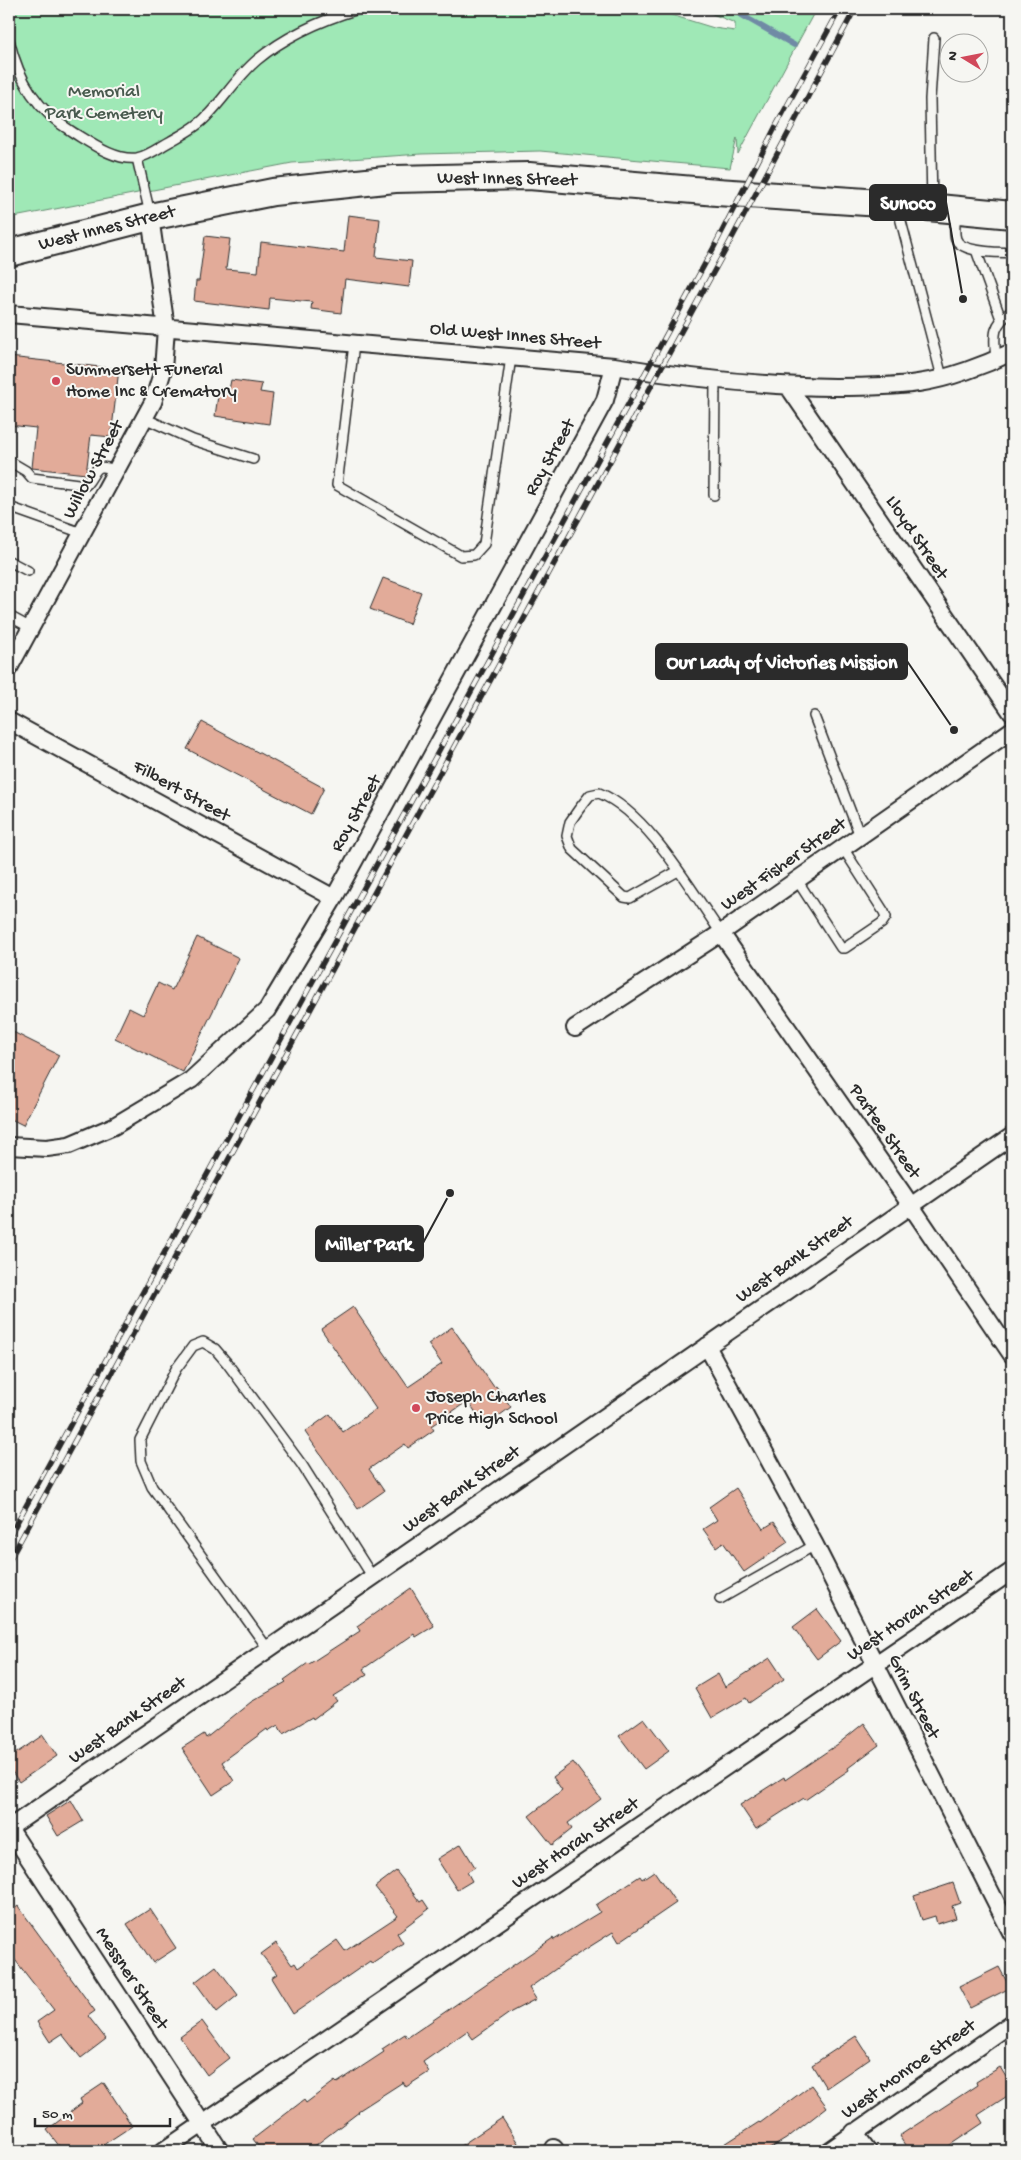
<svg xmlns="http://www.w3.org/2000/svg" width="1021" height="2160" font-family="'Gochi Hand',sans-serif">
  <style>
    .green { fill: #9fe8b6; stroke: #658a70 }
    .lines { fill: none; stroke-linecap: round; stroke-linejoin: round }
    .stream { stroke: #6f8aa5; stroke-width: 5.5 }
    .building { fill: #e2ab99; stroke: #2b2b2b }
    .lane-casing { stroke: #2b2b2b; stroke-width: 12 }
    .street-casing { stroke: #2b2b2b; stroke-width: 20 }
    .primary-casing { stroke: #2b2b2b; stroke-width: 30 }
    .lane { stroke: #f6f6f2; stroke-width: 9 }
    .street { stroke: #f6f6f2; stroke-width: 16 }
    .primary { stroke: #f6f6f2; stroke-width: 26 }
    .rail-casing { stroke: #2b2b2b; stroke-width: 5.5 }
    .rail { stroke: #f6f6f2; stroke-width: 4; stroke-dasharray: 11; stroke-linecap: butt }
    .poi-dot { fill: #d1495b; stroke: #f6f6f2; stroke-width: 2 }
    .labels { text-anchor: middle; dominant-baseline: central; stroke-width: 4; stroke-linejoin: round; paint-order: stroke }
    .park-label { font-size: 19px; fill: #485a4e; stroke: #f6f6f2 }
    .street-label { font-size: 19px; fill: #2b2b2b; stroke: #f6f6f2 }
    .poi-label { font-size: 19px; fill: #2b2b2b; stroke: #f6f6f2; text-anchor: start }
    .leader { fill: none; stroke: #2b2b2b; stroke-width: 2 }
    .callout-dot { fill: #2b2b2b; stroke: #f6f6f2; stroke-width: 2 }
    .callout { fill: #2b2b2b; stroke: #2b2b2b; stroke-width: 2 }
    .callout-label { font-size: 20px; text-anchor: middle; font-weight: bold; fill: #fff }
  </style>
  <rect width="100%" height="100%" fill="#f6f6f2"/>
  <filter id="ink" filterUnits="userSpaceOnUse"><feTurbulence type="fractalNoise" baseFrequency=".02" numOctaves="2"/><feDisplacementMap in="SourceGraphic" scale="10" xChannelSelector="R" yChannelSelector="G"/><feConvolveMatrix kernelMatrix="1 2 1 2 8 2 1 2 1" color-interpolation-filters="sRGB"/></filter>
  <g filter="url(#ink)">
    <path class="green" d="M9,9H652L714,28L735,31V23L700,9H816L738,154L737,138L730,168L540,151L421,154L292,163L9,218Z"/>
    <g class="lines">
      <path class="stream" d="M731,9L794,45"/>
    </g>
    <path class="building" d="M348,215L380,219L376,257L412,261L409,287L345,279L341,313L311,309L312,302L270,298L269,310L194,301L196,281H199L205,236L230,239L226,269L258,272L261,242L344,252Z
      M9,357L119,369L111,437L91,435L86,474L32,468L36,428L9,425Z
      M231,380L262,384L260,392L273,394L269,424L215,416L219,389L229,390Z
      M383,578L421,592L409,624L370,609Z
      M202,722L324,788L311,814L187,749Z
      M197,937L239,958L183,1072L115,1038L129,1008L143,1015L158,983L172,990Z
      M9,1030L59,1055L23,1125L9,1118Z
      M353,1307L408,1387L442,1364L428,1344L452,1327L494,1387L496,1386L511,1407L485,1426L468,1401L431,1426L434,1430L408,1448L405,1444L369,1469L384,1491L358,1509L305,1432L330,1414L343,1432L376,1409L321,1329Z
      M736,1488L763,1529L774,1522L788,1542L744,1572L723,1542L716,1547L703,1529L717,1520L709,1507Z
      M411,1588L434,1626L416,1637L414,1634L363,1669L367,1675L333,1696L337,1701L313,1719L312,1717L283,1734L278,1725L268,1731L267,1729L222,1762L234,1781L213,1795L182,1748L204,1734L206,1738L251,1702L286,1682L284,1680L308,1663L309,1664L360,1631L357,1626Z
      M817,1609L841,1641L817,1659L793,1627Z
      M770,1658L784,1679L749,1703L746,1698L712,1718L695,1688L718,1674L725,1687Z
      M644,1718L669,1751L644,1769L619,1736Z
      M864,1723L879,1745L848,1768L849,1770L805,1800L804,1798L756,1829L740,1805L784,1777L785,1780L838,1744Z
      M43,1735L57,1756L19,1782L9,1767V1758Z
      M573,1762L601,1799L568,1823L572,1829L552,1845L529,1816L562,1790L553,1777Z
      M71,1800L83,1821L58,1836L46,1816Z
      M461,1844L475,1867L467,1872L472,1881L457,1890L437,1859Z
      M396,1871L420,1902L423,1900L429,1909L397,1933L403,1943L372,1964L370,1961L293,2014L271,1978L277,1974L261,1954L276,1943L292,1965L295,1963L298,1968L337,1940L345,1951L398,1916L375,1887Z
      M654,1871L676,1903L619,1942L613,1932L567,1961L529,1988L536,1999L511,2012L473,2039L467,2031L423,2062L429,2072L406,2087L403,2082L358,2111L359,2112L308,2151H262L253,2139L304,2100L306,2103L335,2081L337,2083L384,2052L382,2049L405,2034L407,2038L553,1938L554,1940L600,1912L596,1905L640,1876L642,1879Z
      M953,1883L960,1903L952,1906L956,1918L937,1924L935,1916L922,1920L914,1896Z
      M18,1906L95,2011L88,2016L106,2039L81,2058L62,2034L50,2042L37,2022L54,2010L12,1956L15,1954L9,1945V1913Z
      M150,1909L176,1948L153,1963L127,1924Z
      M216,1966L238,1995L217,2012L195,1982Z
      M999,1967L1010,1988L970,2008L959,1987Z
      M202,2021L229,2058L207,2075L180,2037Z
      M856,2036L870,2058L826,2088L812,2065Z
      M1000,2067L1012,2087V2093L978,2115L983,2123L941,2151H909L899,2136L977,2085L976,2082Z
      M104,2083L132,2126L103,2145L107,2151H63L47,2130L82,2103L80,2099Z
      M811,2085L827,2107L786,2139L766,2151H714L759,2122L760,2123Z
      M502,2118L523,2151H453Z"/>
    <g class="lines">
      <defs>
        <path id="lane" d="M9,40C19,81 37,111 74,133C92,144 116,161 137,158C149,156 161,146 171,141C183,134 197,127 206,117C224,99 237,77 257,60C286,36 322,20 358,9
          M137,158L150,214
          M932,205L930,99L934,38
          M897,206L942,377
          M956,211C956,219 953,231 956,239C961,253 999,252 1012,253
          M976,250L1001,319
          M354,344L337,485L461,556L474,555L484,544L511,357
          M996,360C994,336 991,326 1012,311
          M144,418L193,440L253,459
          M9,461L26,471L32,478L86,485C99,469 93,463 116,470
          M714,495L715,379
          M9,507L82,533
          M9,561L28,571
          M9,616L31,628
          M814,716L860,836
          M678,871L630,898L624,897L572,849L567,836L570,822L579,809L590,795L599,793C647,812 691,890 721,933
          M797,880L841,948H845L882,923L886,917L884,912L843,848
          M720,1599L815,1545
          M268,1649L152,1487L141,1461L140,1440L176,1369L193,1346L203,1342L215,1349L227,1363L302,1465L372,1576"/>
        <path id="street" d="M9,314L614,366C687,378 761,386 835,387C863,387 891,387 918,383C948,379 985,365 1012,352
          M788,386L1012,713
          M9,668L153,402L163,370L166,328L150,217
          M9,721L334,898
          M721,933L901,1191L1012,1355
          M575,1028L721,933L1012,730
          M9,1146L47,1148L69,1145L114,1126L191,1080L267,1010L334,898L605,400L614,366
          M707,1346L815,1545L1012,1934
          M9,1828L1012,1136
          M9,1828L220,2151
          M854,2132L868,2151
          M554,2148L556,2151
          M163,2151L1012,1571
          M829,2151L1012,2023"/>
        <path id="primary" d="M9,253L150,217L273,192L395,179L529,176L717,192L896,204L1012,215"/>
      </defs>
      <use href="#lane" class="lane-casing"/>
      <use href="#street" class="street-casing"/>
      <use href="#primary" class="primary-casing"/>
      <use href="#lane" class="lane"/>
      <use href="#street" class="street"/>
      <use href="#primary" class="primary"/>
      <defs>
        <path id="rail" d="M9,1537L713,249L776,126L840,9
          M9,1561L725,251L855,9"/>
      </defs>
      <use href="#rail" class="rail-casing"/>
      <use href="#rail" class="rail"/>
    </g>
  </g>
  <g class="poi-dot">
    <circle cx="56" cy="381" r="5"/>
    <circle cx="416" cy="1408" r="5"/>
  </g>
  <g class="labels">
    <g class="park-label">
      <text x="104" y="92">Memorial<tspan x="104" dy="22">Park Cemetery</tspan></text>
    </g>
    <g class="street-label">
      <text transform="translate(507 180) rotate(1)">West Innes Street</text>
      <text transform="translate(107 229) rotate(-14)">West Innes Street</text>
      <text transform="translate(515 337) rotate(5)">Old West Innes Street</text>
      <text transform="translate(551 458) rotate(-61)">Roy Street</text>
      <text transform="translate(94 470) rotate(-62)">Willow Street</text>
      <text transform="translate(916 538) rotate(56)">Lloyd Street</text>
      <text transform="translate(181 792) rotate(29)">Filbert Street</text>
      <text transform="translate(357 814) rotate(-61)">Roy Street</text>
      <text transform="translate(784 865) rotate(-35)">West Fisher Street</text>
      <text transform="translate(884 1132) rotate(55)">Partee Street</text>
      <text transform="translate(795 1260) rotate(-35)">West Bank Street</text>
      <text transform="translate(462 1490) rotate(-35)">West Bank Street</text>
      <text transform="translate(911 1616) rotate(-34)">West Horah Street</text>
      <text transform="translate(913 1697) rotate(63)">Grim Street</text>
      <text transform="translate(128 1721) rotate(-35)">West Bank Street</text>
      <text transform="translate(576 1844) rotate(-34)">West Horah Street</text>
      <text transform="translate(131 1979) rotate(57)">Messner Street</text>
      <text transform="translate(909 2070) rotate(-35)">West Monroe Street</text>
    </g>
    <g class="poi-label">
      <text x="66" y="370">Summersett Funeral<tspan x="66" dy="22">Home Inc &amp; Crematory</tspan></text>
      <text x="426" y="1397">Joseph Charles<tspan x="426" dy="22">Price High School</tspan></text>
    </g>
  </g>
  <path class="leader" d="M963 299L946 202M954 730L907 661M450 1193L423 1243"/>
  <g class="callout-dot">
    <circle cx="963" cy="299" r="5"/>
    <circle cx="954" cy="730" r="5"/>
    <circle cx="450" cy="1193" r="5"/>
  </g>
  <g class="callout">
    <rect x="870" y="185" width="76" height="35" rx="5"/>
    <rect x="656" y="644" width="251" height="35" rx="5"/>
    <rect x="316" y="1226" width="107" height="35" rx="5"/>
  </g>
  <g class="callout-label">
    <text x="908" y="209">Sunoco</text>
    <text x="782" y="668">Our Lady of Victories Mission</text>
    <text x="369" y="1250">Miller Park</text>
  </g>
  <rect width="1021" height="2160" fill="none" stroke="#f6f6f2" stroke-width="30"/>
  <rect x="15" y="15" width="991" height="2130" fill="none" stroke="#2b2b2b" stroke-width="2" filter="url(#ink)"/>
  <g transform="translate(964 58) rotate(280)"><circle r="24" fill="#f6f6f2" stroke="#a5a5a2"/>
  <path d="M0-4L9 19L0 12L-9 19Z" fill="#d1495b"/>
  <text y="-8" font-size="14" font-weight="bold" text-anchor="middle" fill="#2b2b2b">N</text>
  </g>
  <path d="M35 2118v8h135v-8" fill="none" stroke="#2b2b2b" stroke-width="2.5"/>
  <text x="42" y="2118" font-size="15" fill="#2b2b2b" stroke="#f6f6f2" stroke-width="4" paint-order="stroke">50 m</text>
</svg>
